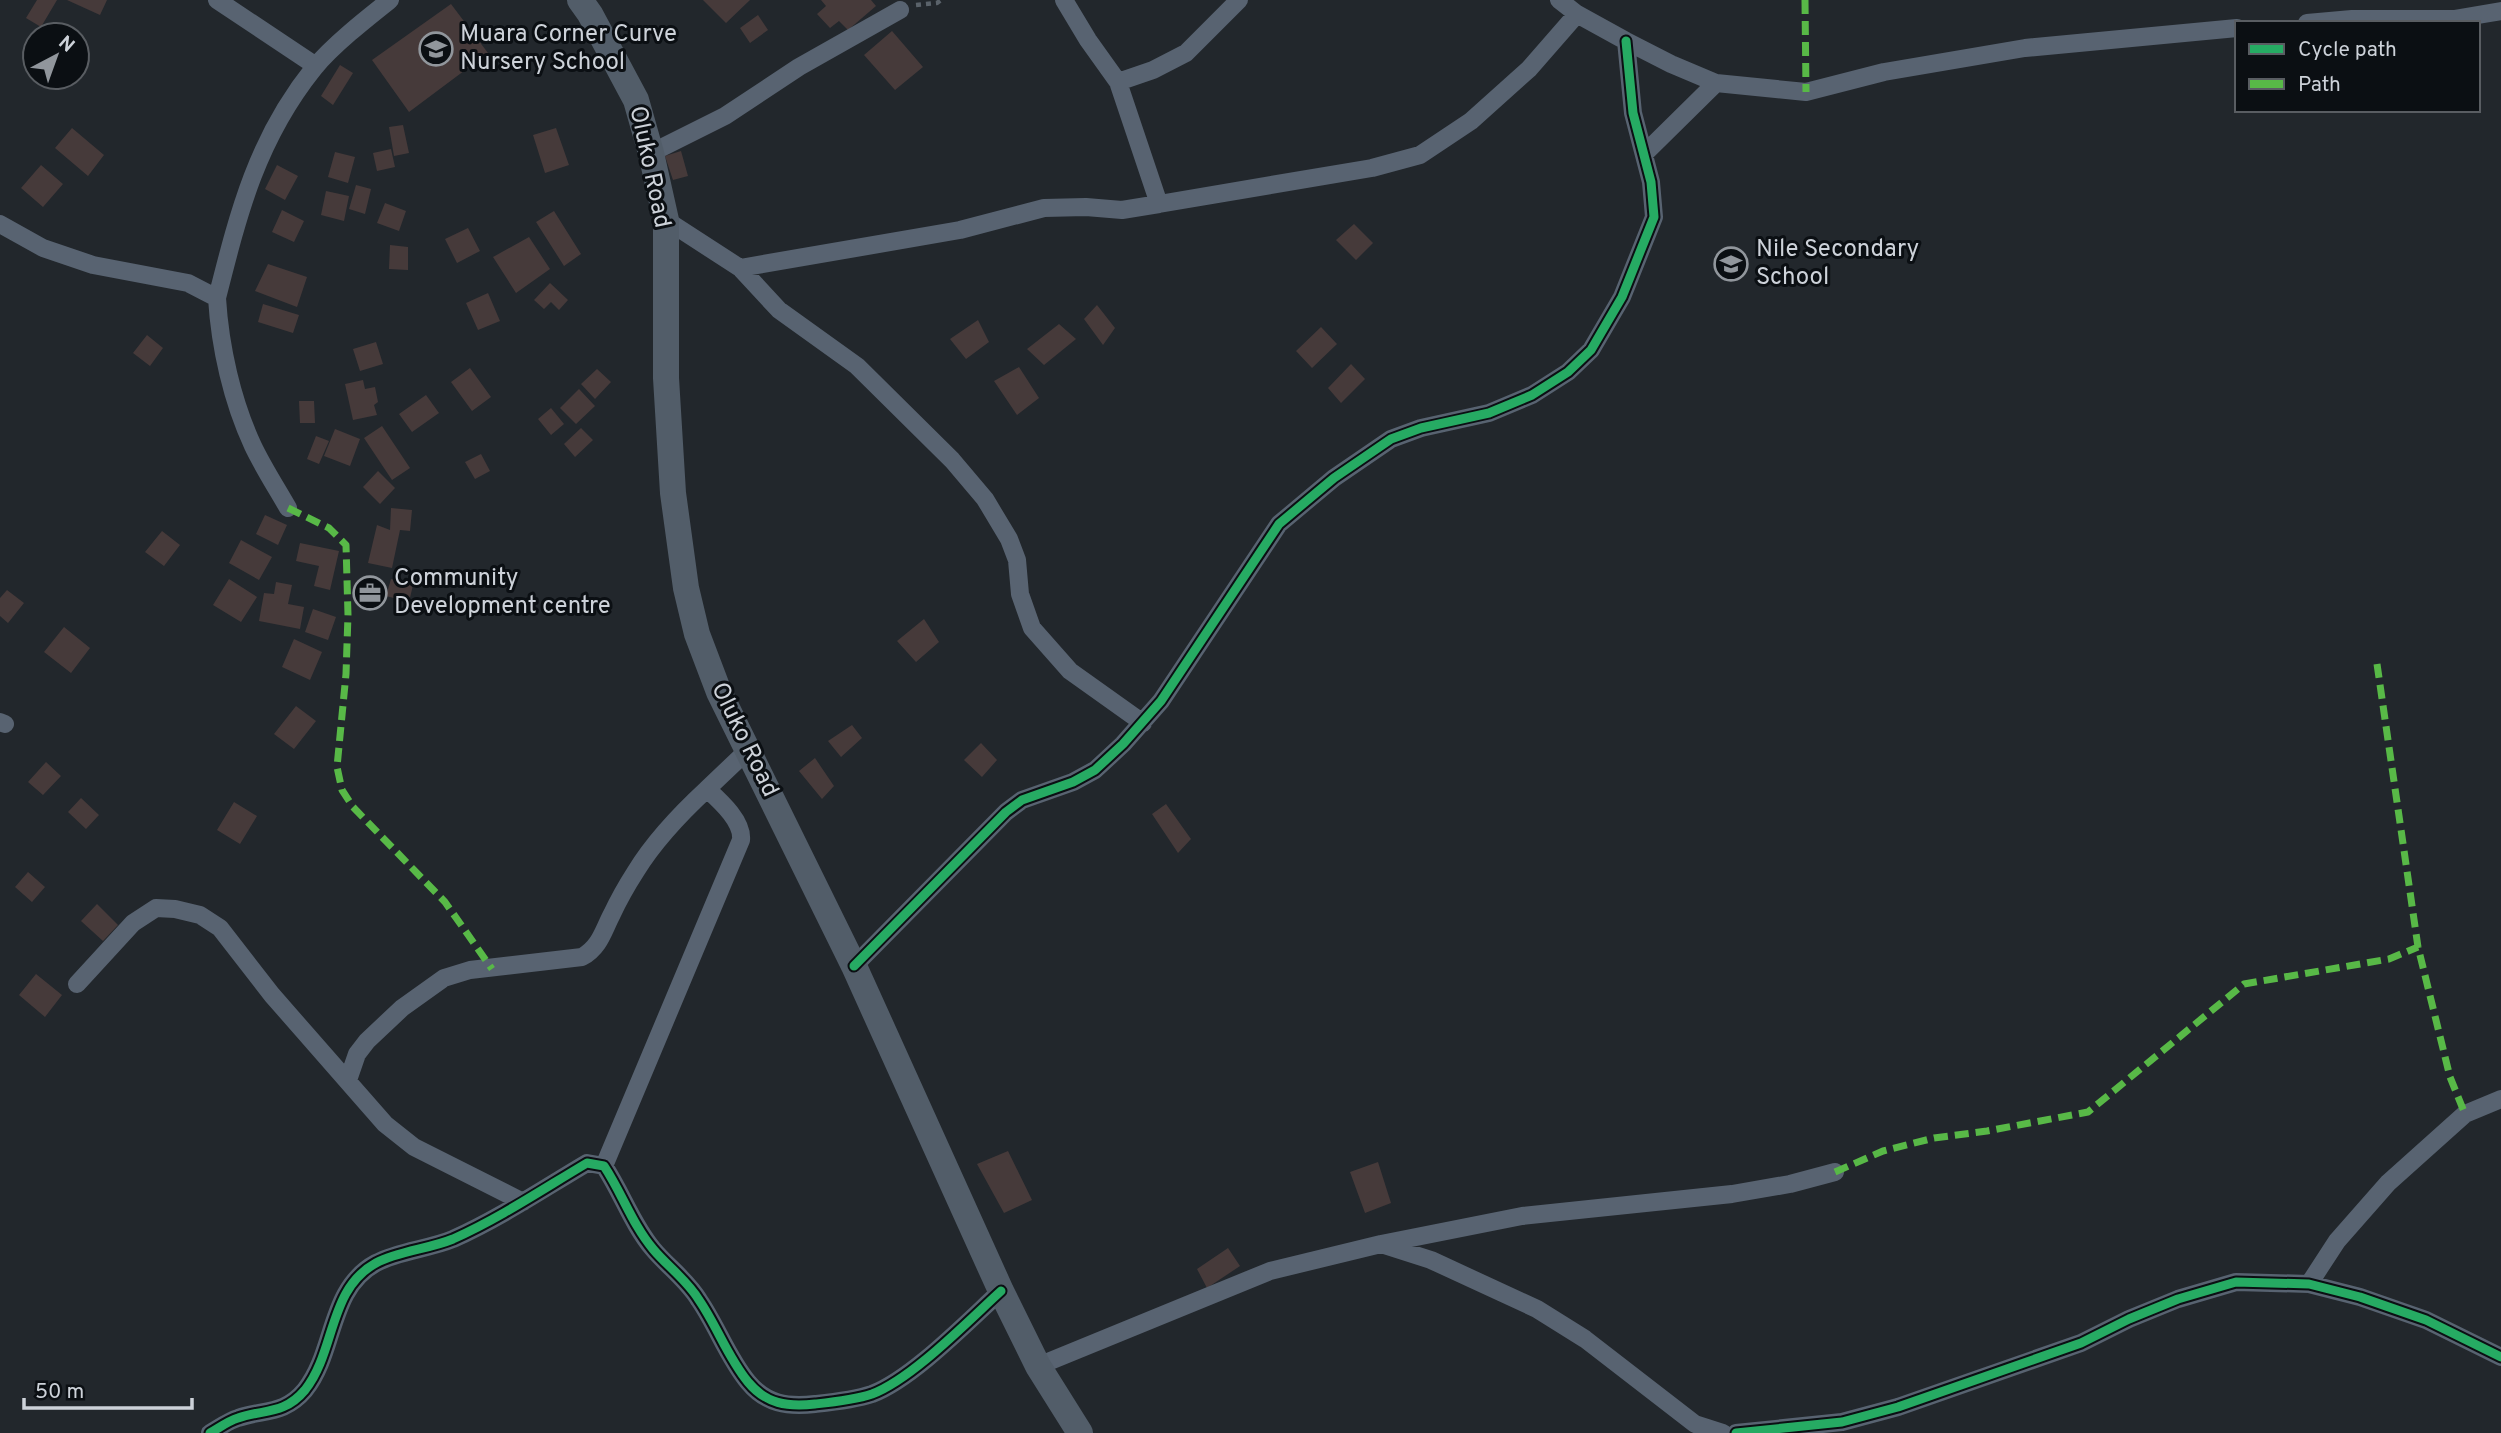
<svg xmlns="http://www.w3.org/2000/svg" width="2501" height="1433" font-family="Overpass,sans-serif">
  <style>
    .building { fill: #463a3a }
    .lines { fill: none; stroke-linecap: round; stroke-linejoin: round }
    .path { stroke: #5a626a; stroke-width: 4.5; stroke-dasharray: 5 5; stroke-linecap: butt }
    .street { stroke: #586371; stroke-width: 18 }
    .secondary { stroke: #525d69; stroke-width: 26 }
    .quiet { stroke: #58b947; stroke-width: 7; stroke-dasharray: 14 7; stroke-linecap: butt }
    .cycleway-casing { stroke: #0b0f13; stroke-width: 13 }
    .cycleway { stroke: #26ab63; stroke-width: 9 }
    .labels { text-anchor: middle; dominant-baseline: central; stroke-width: 6; stroke-linejoin: round; paint-order: stroke }
    .poi-label { font-size: 24px; fill: #cdd2d9; stroke: #0b0f13; text-anchor: start }
    .street-label { font-size: 24px; fill: #cdd2d9; stroke: #0b0f13 }
  </style>
  <rect width="100%" height="100%" fill="#22272c"/>
  <path class="building" d="M37,0H57L41,27L26,18Z
    M67,0H107L100,15Z
    M703,0H750L726,23Z
    M821,0H871L876,6L848,30L839,21L830,28L817,14L826,6Z
    M451,4L488,53L409,112L372,60Z
    M758,15L768,30L750,43L740,28Z
    M892,31L923,67L895,90L864,55Z
    M340,65L353,73L333,105L321,96Z
    M403,125L409,153L394,156L389,127Z
    M72,128L104,155L88,176L55,148Z
    M556,128L569,165L545,173L533,135Z
    M391,149L395,167L377,171L373,153Z
    M681,151L688,176L673,180L665,156Z
    M335,152L355,157L348,183L328,177Z
    M41,165L63,184L43,207L21,188Z
    M277,165L298,176L285,200L265,189Z
    M356,185L371,189L365,214L349,209Z
    M326,191L349,196L344,221L321,215Z
    M385,203L406,211L399,231L377,223Z
    M282,210L304,221L294,242L272,232Z
    M554,211L581,254L564,266L536,222Z
    M1354,224L1373,243L1356,260L1336,240Z
    M468,228L480,251L457,263L445,239Z
    M529,237L550,269L516,293L493,257Z
    M390,245L408,247V270L389,269Z
    M268,264L307,277L297,307L255,291Z
    M550,283L568,300L559,310L551,302L544,309L534,300Z
    M488,293L500,321L478,330L466,303Z
    M263,304L299,315L293,333L258,322Z
    M1097,305L1115,328L1103,345L1084,319Z
    M978,320L989,342L966,359L950,339Z
    M1059,324L1076,339L1044,365L1027,349Z
    M1321,327L1337,344L1312,368L1296,351Z
    M147,335L163,348L150,366L133,353Z
    M376,342L383,364L360,371L353,349Z
    M1351,364L1365,379L1341,403L1328,388Z
    M1019,367L1039,398L1017,415L994,381Z
    M470,368L491,397L472,411L451,382Z
    M597,369L611,382L595,399L581,384Z
    M363,380L365,389L375,387L378,402L374,405L377,415L353,420L345,384Z
    M579,389L595,406L576,424L560,408Z
    M426,395L439,413L412,432L399,414Z
    M299,401H314L315,423H300Z
    M551,408L564,424L551,435L538,419Z
    M382,426L410,468L392,480L364,438Z
    M581,428L593,440L575,457L564,444Z
    M335,429L360,439L350,466L324,456Z
    M316,436L329,441L319,464L307,459Z
    M481,454L490,471L475,479L465,462Z
    M378,471L395,488L380,504L363,487Z
    M391,508L412,510L410,531L400,530L392,568L368,563L377,525L390,530Z
    M265,515L287,525L278,545L256,534Z
    M162,531L180,545L164,566L145,552Z
    M241,540L272,557L259,580L229,563Z
    M300,543L339,551L330,590L314,586L319,566L296,561Z
    M229,579L257,597L241,622L213,605Z
    M391,579L413,585L409,602L386,596Z
    M276,582L292,585L288,604L304,607L300,629L259,621L264,593L274,594Z
    M7,590L24,603L8,623L0,616V598Z
    M313,609L336,617L328,640L305,632Z
    M924,619L939,642L916,662L897,641Z
    M64,627L90,648L71,673L44,652Z
    M294,639L322,652L310,680L282,667Z
    M296,706L316,721L294,749L274,734Z
    M852,725L862,738L841,757L828,741Z
    M981,743L997,760L982,777L964,760Z
    M815,758L834,786L822,799L799,771Z
    M46,762L61,776L43,795L28,782Z
    M81,798L99,815L86,829L68,812Z
    M234,802L257,816L240,844L217,830Z
    M1166,804L1191,839L1178,853L1152,814Z
    M28,872L45,887L32,902L15,887Z
    M97,904L118,925L103,941L81,921Z
    M36,974L62,995L45,1017L19,995Z
    M1008,1151L1032,1200L1004,1213L977,1164Z
    M1378,1162L1391,1203L1365,1213L1350,1172Z
    M1228,1248L1240,1266L1207,1288L1197,1269Z"/>
  <g class="lines">
    <path class="path" d="M916,5L937,3L941,0"/>
    <path class="street" d="M217,0L316,66
      M1559,0L1577,14L1626,41L1671,64L1716,83L1806,92L1884,72L2025,48L2237,28
      M2307,23L2352,19H2454L2501,11
      M1118,82L1153,70L1186,53L1239,0
      M651,153L725,116L799,67L900,10
      M1645,153L1716,83
      M1159,204L1372,168L1420,155L1471,121L1529,69L1577,14
      M666,220L740,268L960,230L1044,208L1086,207L1122,210L1159,204L1118,82L1088,40L1064,0
      M0,224L43,248L93,265L188,283L217,298C220,347 232,401 253,446C263,467 276,487 288,508
      M740,268L779,310L857,366L952,460L985,499L1009,539L1017,560L1020,594L1032,628L1070,671L1143,723
      M217,298C239,211 257,139 314,68C333,45 366,19 390,0
      M0,722L5,724
      M854,966L1006,812L1022,800L1073,782L1095,770L1123,744L1161,701L1279,524L1334,478L1391,439L1421,428L1489,413L1532,395L1568,372L1591,350L1622,297L1654,217L1651,182L1633,113L1626,41
      M77,984L133,923L156,908L175,909L200,915L220,928L272,995L385,1124L414,1147L523,1202
      M348,1080L357,1054L367,1041L402,1008L444,978L470,970L582,957C600,947 603,931 612,914C619,899 627,885 636,871C655,840 680,814 707,789
      M604,1166L741,840C743,821 720,801 707,789L748,750
      M1381,1244L1522,1216L1732,1194L1790,1184L1835,1172
      M2309,1284L2337,1241L2388,1183L2465,1114L2501,1099
      M1038,1366L1270,1271L1381,1244L1431,1260L1537,1309L1585,1339L1695,1424L1723,1433
      M210,1433C219,1428 228,1421 238,1418C264,1409 284,1415 305,1390C336,1351 328,1289 376,1263C398,1251 429,1249 453,1239C500,1218 543,1189 587,1163L604,1166C622,1193 632,1224 653,1249C667,1266 687,1280 699,1300C717,1326 728,1358 748,1382C766,1404 787,1407 815,1404C834,1402 854,1400 872,1394C912,1379 968,1321 1001,1291
      M1736,1433L1842,1422L1898,1407L2081,1343L2129,1319L2178,1299L2236,1282L2309,1284L2360,1297L2426,1320L2501,1357"/>
    <path class="secondary" d="M580,0L590,14L636,100L651,153L666,220V378L673,493L686,588L697,634L719,692L854,966L1001,1291L1038,1366L1080,1433"/>
    <path class="quiet" d="M1805,0L1806,92
      M288,508L329,528L346,545L348,615L346,674L337,767L342,790L353,807L445,902L492,969
      M2377,664L2418,947L2450,1077L2465,1114
      M1835,1172L1883,1151L1934,1138L1987,1131L2088,1112L2244,984L2389,959L2418,947"/>
    <defs>
      <path id="cycleway" d="M854,966L1006,812L1022,800L1073,782L1095,770L1123,744L1161,701L1279,524L1334,478L1391,439L1421,428L1489,413L1532,395L1568,372L1591,350L1622,297L1654,217L1651,182L1633,113L1626,41
        M210,1433C219,1428 228,1421 238,1418C264,1409 284,1415 305,1390C336,1351 328,1289 376,1263C398,1251 429,1249 453,1239C500,1218 543,1189 587,1163L604,1166C622,1193 632,1224 653,1249C667,1266 687,1280 699,1300C717,1326 728,1358 748,1382C766,1404 787,1407 815,1404C834,1402 854,1400 872,1394C912,1379 968,1321 1001,1291
        M1736,1433L1842,1422L1898,1407L2081,1343L2129,1319L2178,1299L2236,1282L2309,1284L2360,1297L2426,1320L2501,1357"/>
    </defs>
    <use href="#cycleway" class="cycleway-casing"/>
    <use href="#cycleway" class="cycleway"/>
  </g>
  <defs>
    <symbol id="school-ring" viewBox="-11 -11 22 22"><circle r="9.5" fill="#0b0f13" stroke="#91969c" stroke-width="1.5"/><path d="M0-5L7-2L0 1L-7-2ZM-4 1L0 2.5L4 1V4Q0 6-4 4Z" fill="#91969c"/></symbol>
    <symbol id="office-ring" viewBox="-11 -11 22 22"><circle r="9.5" fill="#0b0f13" stroke="#91969c" stroke-width="1.5"/><path d="M-6-3h4V-5.5h4V-3h4V5H-6ZM-1-4.5V-3h2v-1.5ZM-6 0V1H6V0Z" fill="#91969c"/></symbol>
  </defs>
  <g fill-rule="evenodd">
    <use href="#school-ring" x="417" y="30" width="38" height="38"/>
    <use href="#school-ring" x="1712" y="245" width="38" height="38"/>
    <use href="#office-ring" x="351" y="574" width="38" height="38"/>
  </g>
  <g class="labels">
    <g class="poi-label">
      <text x="460" y="35">Muara Corner Curve<tspan x="460" dy="28">Nursery School</tspan></text>
      <text x="1756" y="250">Nile Secondary<tspan x="1756" dy="28">School</tspan></text>
      <text x="394" y="579">Community<tspan x="394" dy="28">Development centre</tspan></text>
    </g>
    <g class="street-label">
      <text transform="translate(649 167) rotate(78)">Oluko Road</text>
      <text transform="translate(744 740) rotate(64)">Oluko Road</text>
    </g>
  </g>
  <rect x="2235" y="21" width="245" height="91" fill="#0b0f13" stroke="#595d62" stroke-width="2"/>
  <rect x="2249" y="44" width="35" height="10" fill="#26ab63" stroke="#595d62" stroke-width="2"/>
  <text x="2298" y="56" font-size="21" fill="#cdd2d9">Cycle path</text>
  <rect x="2249" y="79" width="35" height="10" fill="#58b947" stroke="#595d62" stroke-width="2"/>
  <text x="2298" y="91" font-size="21" fill="#cdd2d9">Path</text>
  <g transform="translate(56 56) rotate(41)"><circle r="33" fill="#0b0f13" stroke="#595d62" stroke-width="2"/>
  <path d="M0-5L12 26L0 18L-12 26Z" fill="#91969c"/>
  <text y="-10" font-size="19" font-weight="bold" text-anchor="middle" fill="#cdd2d9">N</text>
  </g>
  <path d="M24 1398v10h168v-10" fill="none" stroke="#cdd2d9" stroke-width="3.5"/>
  <text x="35" y="1398" font-size="21" fill="#cdd2d9" stroke="#0b0f13" stroke-width="5" paint-order="stroke">50 m</text>
</svg>
